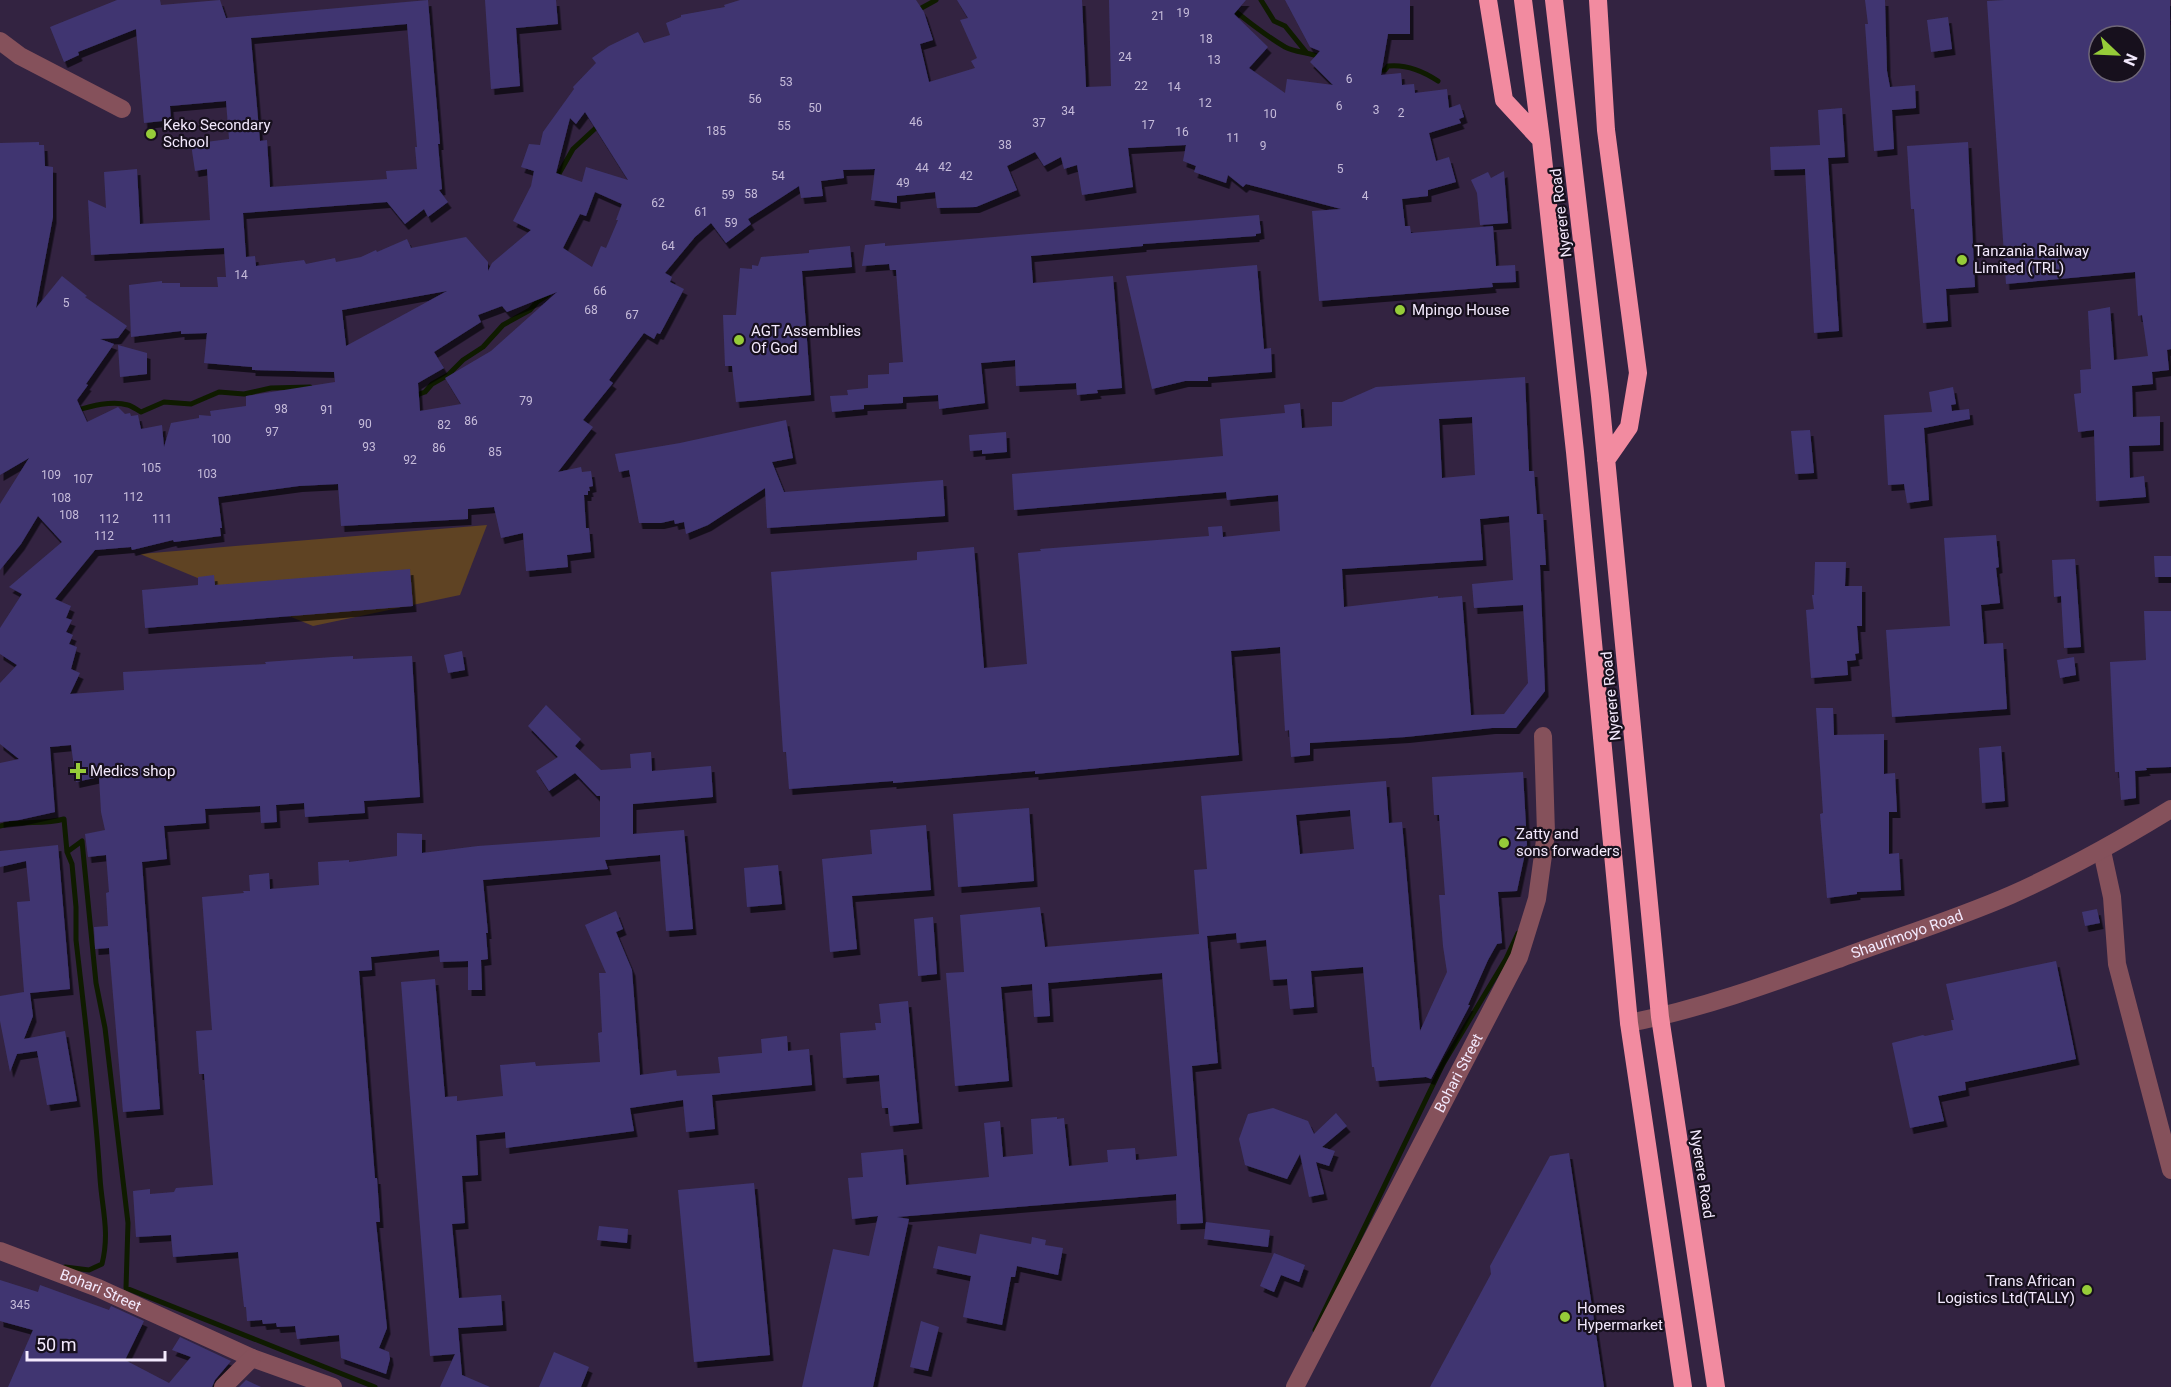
<svg xmlns="http://www.w3.org/2000/svg" width="2171" height="1387" font-family="Roboto,sans-serif">
  <style>
    .green { fill: #5f4323 }
    .lines { fill: none; stroke-linecap: round; stroke-linejoin: round }
    .stream { stroke: #0f1b00; stroke-width: 5 }
    .building { fill: #3f3671; fill-rule: evenodd; filter: url(#shadow) }
    .minor { stroke: #85515b; stroke-width: 18 }
    .highway { stroke: #f28ba0; stroke-width: 18 }
    .poi-dot { fill: #96cc39; stroke: #17101d; stroke-width: 2 }
    .labels { text-anchor: middle; dominant-baseline: central; stroke-width: 4.5; stroke-linejoin: round; paint-order: stroke }
    .number-label { font-size: 12px; fill: #c6bcda }
    .poi-label { font-size: 15px; fill: #f3e9fd; stroke: #17101d; text-anchor: start }
    .street-label { font-size: 15px; fill: #f3e9fd; stroke: #17101d }
  </style>
  <defs>
    <filter id="shadow"><feDropShadow dx="3.5" dy="6" stdDeviation="0" flood-color="#0009"/></filter>
  </defs>
  <rect width="100%" height="100%" fill="#332341"/>
  <path class="green" d="M487,525L460,595L313,626L140,554Z"/>
  <g class="lines">
    <path class="stream" d="M1223,0C1237,14 1268,37 1285,47C1296,53 1310,52 1322,58
      M1261,0L1274,21L1285,26L1306,52
      M916,11L936,0
      M1376,70H1385L1388,66C1407,64 1423,71 1438,81
      M556,179L573,149L600,124
      M414,396L425,392L432,384L448,375L463,360L483,347L503,325L530,310L537,302L548,295
      M75,411C91,406 112,400 128,405C132,406 137,410 141,412L164,402L191,404L219,392L244,394L271,388L310,387
      M0,826C22,820 43,825 64,819L67,852L72,864L76,907V940C85,1019 95,1098 100,1178C102,1209 110,1232 102,1264L89,1270L65,1267
      M67,852L82,841L96,983L105,1028L128,1223L126,1288L375,1387
      M1315,1330L1443,1064L1506,959L1518,933"/>
  </g>
  <path class="building" d="M117,0H160L161,5L220,0L226,18L428,0L440,144H438L442,189L439,190L448,202L428,217L424,209L405,224L387,202L243,213L246,257L255,256L256,266L304,260L306,264L335,258L336,262L361,257L376,250L377,252L407,239L411,248L466,237L488,262V271L492,263L531,230L513,221L531,186L534,171L521,167L529,144L540,145L543,132L574,89L573,87L596,63L592,58L609,46L638,32L644,43L670,35L666,23L681,17V15L725,7L724,5L740,0H916L924,12L933,40L920,44L929,82L975,68L971,61L977,58L960,20L968,18L957,0H1082L1086,87L1111,86L1109,0H1246L1234,14L1268,47L1249,68L1285,93L1287,79L1333,85L1310,62L1320,51L1310,47L1285,0H1410V34H1388L1381,75L1401,73L1402,85L1414,84L1415,93L1447,89L1449,108L1460,104L1464,117L1459,119L1461,123L1429,133L1436,161L1449,157L1456,182L1428,190V196L1402,199L1405,226H1410L1411,233L1493,226L1496,266L1515,265L1516,282L1492,283L1493,287L1319,301L1312,211L1341,209L1246,184L1243,187L1228,175L1226,183L1194,172L1196,166L1183,161L1186,145L1128,148L1133,187L1082,195L1077,165L1064,169L1061,157L1044,166L1035,152L1007,166L1017,190L976,207L937,208L935,192L897,196V203L871,200L875,169L843,170L844,178L821,181L823,196L801,198L799,186L748,219L751,224L726,243L711,223L695,237L665,273L672,277L670,282L684,289L667,321L660,334L657,333L654,339L644,333L609,380L613,383L583,420L593,427L558,472L581,467L582,472L591,471L593,486L589,487L590,491H588V495H584L586,528H589L591,552L567,555L568,567L526,571L523,533L501,538L494,507L468,509V519L341,526L338,484L299,486L218,497L222,528H220L221,536L174,542L173,540L132,550L131,547L95,550L55,599L71,606L66,618L72,620L66,632L73,635L69,644L77,647L71,669L80,673L70,694L124,690L123,672L266,664L265,662L333,657L353,656V659L412,656L420,797L364,801L365,813L305,817L304,803L276,805L277,822L261,823L260,806L205,809L206,823L164,826L167,859L142,862L160,1109L123,1112L109,948L95,949L94,927L108,926L106,893L109,892L106,855L88,857L85,834L105,830L101,812L99,777L76,782L71,745L50,747L55,812L19,820L0,822V763L19,759L0,744V683L17,665L0,654V628L22,594L9,587L62,542L38,516L21,544L0,570V504L29,458L0,475V143L39,142V145H44L45,166L53,167V217L36,308L62,276L87,296L85,297L127,326L118,338L100,339L114,344L86,384L88,385L77,400L87,422L118,407L125,414L130,413L131,416L138,415L141,429L162,425L164,447L171,423L199,418V415L211,416L210,411L246,406V396L335,382L334,372L252,370V367L204,363L207,333L181,334V331L131,337L129,285L162,281V283H180V287H218L217,277H226L224,248L91,255L88,200L106,208L104,172L137,169L140,224L210,220L207,169L195,171L191,144L229,139L226,101L170,106L171,120L144,123L136,29L78,52L79,55L64,62L50,27ZM407,24L417,147H415L417,169L386,171L387,179L270,187L267,140L260,141L251,38ZM585,112L628,180L586,167L582,182L556,173L570,118L576,124ZM595,192L622,204L616,220H618L606,248L601,246L592,267L563,248L580,214L586,216ZM447,291L346,346L342,310ZM557,292L491,351L445,378L461,404L420,411L418,383L444,368L434,352L481,322L478,315L502,306L507,312Z
    M485,0H556L558,24L516,28L520,86L491,89Z
    M1865,0H1885L1887,71L1890,87L1915,85L1916,108L1892,110L1894,149L1874,151L1865,24H1868Z
    M2004,0H2170L2171,349L2167,350L2169,370L2152,372L2153,384L2132,386L2133,417L2160,416V445L2129,446L2130,478L2144,476L2146,497L2096,501L2094,430L2078,432L2074,394L2081,393L2080,370L2091,369L2088,311L2110,307L2114,360L2148,356L2142,315L2138,316L2135,272L2006,284L1987,1ZM2099,36H2135V72H2099Z
    M1948,17L1952,49L1931,52L1927,20Z
    M1842,108L1845,157L1828,158L1839,331L1814,333L1805,169L1771,170L1770,147L1820,145L1818,110Z
    M1968,142L1975,287L1946,289L1948,321L1923,323L1914,209H1911L1907,146Z
    M1504,171L1508,223L1480,225L1477,193L1471,180L1488,172L1491,178Z
    M1259,215L1261,233L1256,234V236L1143,244V246L1031,256L1033,283L1113,276L1122,388L1097,390L1098,393L1077,395L1076,383L1016,386L1015,360L981,363L985,403L939,409L938,395L903,397V403L864,405V409L832,412L830,396L848,395L847,390L868,388V375L889,374V363L903,362L896,270H890L889,264L862,266L865,245L885,243V246Z
    M850,246L852,267L802,271L811,395L736,402L732,366H725L723,315H736L740,268L752,269V265L758,266L761,257L809,253V250Z
    M1257,265L1264,349L1271,348L1272,372L1208,377V381H1185L1152,389L1126,276Z
    M118,345L147,353V374L120,377Z
    M1525,377L1529,471H1534L1537,514H1543L1546,565H1540L1545,691L1516,728H1492L1406,737L1310,743V755L1291,757L1289,730L1285,731L1280,647L1231,651L1239,755L1035,774V771L893,783V781L789,789L786,752H783L771,572L917,560V552L974,547L984,668L1027,664L1018,553L1041,551L1040,549L1209,536L1208,527L1222,526L1223,537L1280,531L1278,495L1227,500L1226,492L1014,510L1012,474L1223,456L1220,419L1285,413L1284,405L1300,403L1302,428L1332,426V402H1342L1376,387ZM1472,417L1475,475L1442,478L1439,419ZM1509,516L1513,580L1472,584L1474,608L1523,605L1528,683L1504,714L1471,715L1462,596L1438,598V596L1344,607L1342,569L1483,560L1480,519Z
    M1953,387L1956,404L1951,405L1952,411L1969,409L1970,419L1924,428L1929,500L1907,503L1904,484L1888,485L1884,415L1932,412L1929,392Z
    M786,420L793,458L772,462L784,492L943,480L945,516L767,528L765,488L708,525L686,534L684,522L675,524L674,520L661,523H639L629,470L619,472L615,454L680,443Z
    M1810,430L1814,473L1795,474L1791,431Z
    M1006,432L1007,452L982,454V450L970,451L969,435Z
    M1996,535L1999,567L1996,568L2000,603L1981,605L1984,644L2003,643L2007,709L1892,717L1886,630L1950,626L1944,538Z
    M2154,556H2171V577H2155Z
    M2075,559L2081,647L2064,648L2061,596L2054,597L2052,560Z
    M1815,562H1846L1845,586H1862V626H1857L1859,653L1855,654L1856,660L1847,661L1848,675L1811,678L1806,610L1814,609L1812,595H1814Z
    M410,569L413,606L145,628L142,590L198,585V577L214,575L215,585Z
    M2144,611H2171V767L2146,768L2147,770L2135,771L2136,798L2121,800L2119,772H2115L2110,662L2146,660Z
    M462,651L465,670L448,673L444,655Z
    M2074,657L2076,675L2060,678L2057,660Z
    M546,705L581,739L575,746L601,770L631,768L630,754L651,752L652,771L711,766L713,797L633,804V834L684,830L693,929L666,931L660,855L605,860L608,869L483,880L488,933H486L488,959L481,960L482,990H468V961L440,962L439,950L371,957L372,970L359,971L375,1178H377L380,1222H376L387,1328L379,1348L389,1352L390,1359L386,1374L341,1358L339,1335L297,1339L295,1326L277,1327L276,1323L263,1324L262,1320L247,1321L246,1307H244L238,1252L173,1257L171,1235L136,1237L133,1191L150,1189V1194L174,1192L176,1188L213,1185L204,1074H199L196,1031L212,1030L202,897L244,893L243,891H250L249,875L269,873L270,889L319,885L318,862L349,860V862L397,856V833L422,834V853L478,846L600,837V796H597L575,773L549,791L536,771L558,757L528,726Z
    M1816,708H1833L1834,735L1884,734V774L1895,773L1897,812H1889V854L1899,853L1901,890L1857,892V894L1827,898L1820,814L1823,813Z
    M2001,746L2005,801L1982,803L1979,748Z
    M1523,772L1527,844L1517,891L1498,892L1502,943L1497,944L1488,960L1468,1005H1470L1431,1079L1426,1077L1376,1081L1374,1067H1372L1363,967L1311,971L1314,1007L1290,1009L1287,979L1270,980L1266,940L1237,943L1236,933L1207,936L1218,1063L1192,1066L1203,1223L1177,1224L1176,1194L897,1217L909,1219L873,1387H802L833,1249L869,1256L878,1216L852,1219L848,1178L863,1177L861,1153L903,1149L906,1185L989,1177L984,1123L1000,1121L1003,1157L1033,1154L1031,1119L1057,1117V1119L1064,1118L1069,1166L1108,1162L1107,1150L1135,1148L1136,1160L1177,1156L1162,973L1048,983L1050,1016L1034,1017L1032,984L1001,987L1009,1081L955,1086L946,973L964,972L960,915L1040,907L1045,947L1199,934L1194,870L1207,869L1201,796L1386,781L1389,823L1402,822L1420,1031L1447,972L1443,946L1439,895H1445L1439,815H1434L1432,777ZM1350,810L1354,849L1300,854L1296,815Z
    M1029,808L1034,881L958,887L953,814Z
    M926,825L931,890L852,896L857,949L830,952L822,859L872,854L870,830Z
    M58,845L70,989L30,993L33,1016L24,1039L65,1031L77,1101L47,1105L37,1051L17,1054L10,1072L0,1021V996L24,992L17,902L30,901L26,861L0,867V851Z
    M778,865L782,904L747,907L744,868Z
    M2097,909L2100,923L2085,926L2082,912Z
    M616,911L623,929L616,932L632,970L640,1075L676,1070L677,1076L720,1073L718,1057L762,1053L761,1039L787,1036L788,1051L809,1049L812,1085L712,1095L715,1129L686,1132L683,1100L630,1108L634,1131L506,1148L505,1132L476,1135L478,1175L462,1176L465,1223L452,1224L459,1298L501,1295L503,1325L458,1328L462,1375L490,1387H440L455,1354L430,1356L401,982L435,979L445,1097L457,1096V1101L503,1096L500,1065L535,1062L536,1066L600,1062L598,1033L602,1032L599,973H606L585,925Z
    M933,917L937,974L918,976L914,919Z
    M2056,961L2076,1059L1965,1082L1966,1090L1938,1096L1944,1121L1910,1128L1892,1043L1923,1035L1925,1036L1953,1030L1951,1020H1954L1946,984Z
    M908,1001L919,1123L890,1126L888,1108H882L879,1075L843,1078L840,1033L876,1030L875,1023H881L879,1004Z
    M1273,1108L1308,1121L1314,1134L1336,1113L1347,1126L1322,1147L1335,1151L1329,1166L1316,1162L1324,1194L1309,1197L1300,1154L1287,1179L1245,1165L1239,1139L1248,1114Z
    M1569,1153L1604,1387H1430L1491,1274L1490,1266L1550,1156Z
    M754,1183L770,1355L694,1362L678,1190Z
    M1206,1222L1270,1230L1268,1247L1204,1239Z
    M599,1226L628,1229L627,1243L597,1240Z
    M980,1234L1031,1244L1032,1237L1046,1240L1045,1245L1063,1248L1058,1275L1017,1266L1015,1277H1011L1002,1325L963,1317L971,1276L933,1268L938,1246L976,1254Z
    M1274,1253L1305,1265L1299,1282L1281,1275L1274,1292L1260,1286Z
    M0,1280L38,1292L40,1285L109,1310L111,1306L144,1321L125,1360L169,1383L191,1357L172,1350L180,1337L231,1361L215,1380L212,1387H8L33,1330L0,1321Z
    M921,1321L939,1327L928,1371L910,1367Z
    M554,1352L589,1367L581,1387H539Z
    M246,1380L261,1387H239Z"/>
  <g class="lines">
    <g class="minor">
      <path d="M0,41L20,56L122,109"/>
      <path d="M2102,851L2112,897L2117,964L2171,1170"/>
      <path id="s1" d="M1629,1023C1701,1009 1772,983 1841,958C1898,937 1956,919 2011,895C2067,870 2119,841 2171,809"/>
      <path id="s2" d="M0,1251L98,1288L252,1358L333,1387"/>
      <path d="M223,1387L252,1358"/>
      <path id="s3" d="M1295,1387L1519,957L1537,899L1546,833L1543,736"/>
    </g>
    <path class="highway" d="M1488,0L1504,100L1541,140
      M1523,0L1541,140L1575,452L1629,1023L1683,1387
      M1554,0L1600,396L1660,1017L1716,1387
      M1598,0L1606,130L1638,373L1629,427L1606,460"/>
  </g>
  <g class="poi-dot">
    <circle cx="151" cy="134" r="6"/>
    <circle cx="1962" cy="260" r="6"/>
    <circle cx="1400" cy="310" r="6"/>
    <circle cx="739" cy="340" r="6"/>
    <path d="M75 762h6v6h6v6h-6v6h-6v-6h-6v-6h6z"/>
    <circle cx="1504" cy="843" r="6"/>
    <circle cx="2087" cy="1290" r="6"/>
    <circle cx="1565" cy="1317" r="6"/>
  </g>
  <g class="labels">
    <g class="number-label">
      <text x="1183" y="13">19</text>
      <text x="1158" y="16">21</text>
      <text x="1206" y="39">18</text>
      <text x="1125" y="57">24</text>
      <text x="1214" y="60">13</text>
      <text x="1349" y="79">6</text>
      <text x="786" y="82">53</text>
      <text x="1141" y="86">22</text>
      <text x="1174" y="87">14</text>
      <text x="755" y="99">56</text>
      <text x="1205" y="103">12</text>
      <text x="1339" y="106">6</text>
      <text x="815" y="108">50</text>
      <text x="1376" y="110">3</text>
      <text x="1068" y="111">34</text>
      <text x="1401" y="113">2</text>
      <text x="1270" y="114">10</text>
      <text x="916" y="122">46</text>
      <text x="1039" y="123">37</text>
      <text x="1148" y="125">17</text>
      <text x="784" y="126">55</text>
      <text x="716" y="131">185</text>
      <text x="1182" y="132">16</text>
      <text x="1233" y="138">11</text>
      <text x="1005" y="145">38</text>
      <text x="1263" y="146">9</text>
      <text x="945" y="167">42</text>
      <text x="922" y="168">44</text>
      <text x="1340" y="169">5</text>
      <text x="778" y="176">54</text>
      <text x="966" y="176">42</text>
      <text x="903" y="183">49</text>
      <text x="751" y="194">58</text>
      <text x="728" y="195">59</text>
      <text x="1365" y="196">4</text>
      <text x="658" y="203">62</text>
      <text x="701" y="212">61</text>
      <text x="731" y="223">59</text>
      <text x="668" y="246">64</text>
      <text x="241" y="275">14</text>
      <text x="600" y="291">66</text>
      <text x="66" y="303">5</text>
      <text x="591" y="310">68</text>
      <text x="632" y="315">67</text>
      <text x="526" y="401">79</text>
      <text x="281" y="409">98</text>
      <text x="327" y="410">91</text>
      <text x="471" y="421">86</text>
      <text x="365" y="424">90</text>
      <text x="444" y="425">82</text>
      <text x="272" y="432">97</text>
      <text x="221" y="439">100</text>
      <text x="369" y="447">93</text>
      <text x="439" y="448">86</text>
      <text x="495" y="452">85</text>
      <text x="410" y="460">92</text>
      <text x="151" y="468">105</text>
      <text x="207" y="474">103</text>
      <text x="51" y="475">109</text>
      <text x="83" y="479">107</text>
      <text x="133" y="497">112</text>
      <text x="61" y="498">108</text>
      <text x="69" y="515">108</text>
      <text x="109" y="519">112</text>
      <text x="162" y="519">111</text>
      <text x="104" y="536">112</text>
      <text x="20" y="1305">345</text>
    </g>
    <g class="poi-label">
      <text x="163" y="125">Keko Secondary<tspan x="163" dy="17">School</tspan></text>
      <text x="1974" y="251">Tanzania Railway<tspan x="1974" dy="17">Limited (TRL)</tspan></text>
      <text x="1412" y="310">Mpingo House</text>
      <text x="751" y="331">AGT Assemblies<tspan x="751" dy="17">Of God</tspan></text>
      <text x="90" y="771">Medics shop</text>
      <text x="1516" y="834">Zatty and<tspan x="1516" dy="17">sons forwaders</tspan></text>
      <text x="2075" y="1281" text-anchor="end">Trans African<tspan x="2075" dy="17">Logistics Ltd(TALLY)</tspan></text>
      <text x="1577" y="1308">Homes<tspan x="1577" dy="17">Hypermarket</tspan></text>
    </g>
    <g class="street-label">
      <text transform="translate(1561 213) rotate(-97)">Nyerere Road</text>
      <text transform="translate(1611 696) rotate(-96)">Nyerere Road</text>
      <text stroke="none"><textPath href="#s1" startOffset="292">Shaurimoyo Road</textPath></text>
      <text stroke="none"><textPath href="#s3" startOffset="354">Bohari Street</textPath></text>
      <text transform="translate(1702 1174) rotate(81)">Nyerere Road</text>
      <text stroke="none"><textPath href="#s2" startOffset="108">Bohari Street</textPath></text>
    </g>
  </g>
  <g transform="translate(2117 54) rotate(113)"><circle r="28" fill="#17101d" stroke="#6f6777" stroke-width="1.5"/>
  <path d="M0-4.5L10 22L0 15L-10 22Z" fill="#96cc39"/>
  <text y="-9" font-size="16" font-weight="bold" text-anchor="middle" fill="#f3e9fd">N</text>
  </g>
  <path d="M27 1351v9h138v-9" fill="none" stroke="#f3e9fd" stroke-width="3"/>
  <text x="36" y="1351" font-size="18" fill="#f3e9fd" stroke="#17101d" stroke-width="4.5" paint-order="stroke">50 m</text>
</svg>
